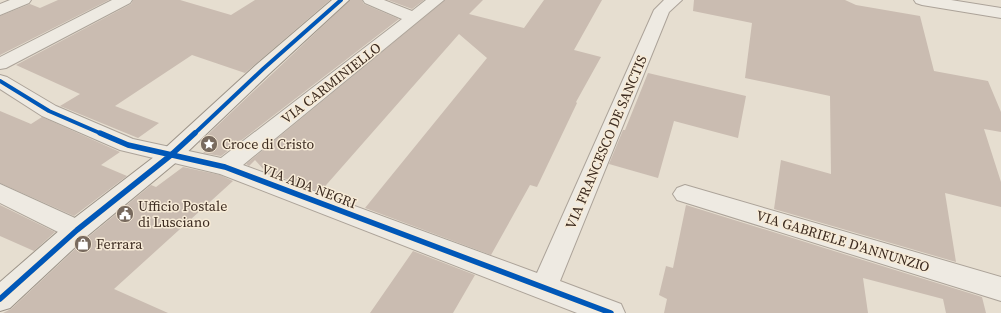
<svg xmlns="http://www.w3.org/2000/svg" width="1001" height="313" font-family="'Source Serif 4',serif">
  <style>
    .building { fill: #cabcb1 }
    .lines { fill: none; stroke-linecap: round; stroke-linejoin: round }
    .street-casing { stroke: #aca399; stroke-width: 2 }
    .secondary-casing { stroke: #9c9388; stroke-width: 2 }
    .street { fill: #eeeae2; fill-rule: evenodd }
    .secondary { fill: #eeeae2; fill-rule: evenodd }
    .cycleway-far1-casing { stroke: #f7ebd7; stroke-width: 6 }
    .cycleway-casing { stroke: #f7ebd7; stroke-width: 8 }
    .cycleway-far1 { stroke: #0057b8; stroke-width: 4 }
    .cycleway { stroke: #0057b8; stroke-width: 5.5 }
    .labels { text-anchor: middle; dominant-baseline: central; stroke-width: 3; stroke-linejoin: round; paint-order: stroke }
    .street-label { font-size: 14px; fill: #3c2b20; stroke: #f7ebd7 }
    .poi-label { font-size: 14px; fill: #3c2b20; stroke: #f7ebd7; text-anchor: start }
  </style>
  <rect width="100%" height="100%" fill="#e6ded0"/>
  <path class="building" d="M58,0H109L0,55V16L30,4L40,8Z
    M133,0H180L231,15L255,0H330L245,73L192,55L115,106L159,123L138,138L60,106L80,94L16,65L131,4Z
    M350,0H362L364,4L399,19L221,156L203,153L211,147L199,143Z
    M388,0H424L412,9Z
    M445,0H483L469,14L524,28L544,0H602L574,50L601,57L576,102L577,103L537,187L530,185L491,255L365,208L487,58L459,34L320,192L265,171L255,160L249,166L246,164Z
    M694,0H845L856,5L920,16L934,71L988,81L1001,112V132L984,129L1001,182V207L945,193L956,262L774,209L781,160L831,174L830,96L745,78L752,23L693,11Z
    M648,73L746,96L738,138L674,121L658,178L609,164L623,130H625Z
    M0,111L31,124L42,117L120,152L101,165L127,176L74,216L0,183Z
    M183,167L220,175L233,181L114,289L168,313H3L11,309L87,238L151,185L156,187Z
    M0,205L55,232L34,251L0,236Z
    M686,205L982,297L986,313H946L943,299L863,278L868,313H664L667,299L659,295L666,266L673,268Z
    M413,251L475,275L453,313H370Z"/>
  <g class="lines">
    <defs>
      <path id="street" d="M10,0H31L29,3L0,15V4Z
        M112,0H132L130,3L6,68L0,69V57Z
        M363,0H384L412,11L426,0H444L243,165L537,273L654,10L664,0H682L669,12L560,281L621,304L625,313H577L220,174L120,150L42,116L0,89V75L7,77L56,106L133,139L221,158L402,19L365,3Z
        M914,0H951L1001,8V18L922,5L916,3Z
        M0,184L86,223L89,230L86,237L77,240L68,237L0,203Z
        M685,185L1001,277V301L677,200L673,194L677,188Z"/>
      <path id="secondary" d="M332,0H349L270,73L179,160L86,237L10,308L0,311V282L68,223L163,150L256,65Z"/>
    </defs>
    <use href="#street" class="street-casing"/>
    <use href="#secondary" class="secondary-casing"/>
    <use href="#street" class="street"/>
    <use href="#secondary" class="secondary"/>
    <defs>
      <path id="cycleway-far1" d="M0,81L49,111L102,134
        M194,134L263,69L341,0"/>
      <path id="cycleway" d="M100,133L128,145L225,167L611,313
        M0,299L77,230L171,155L195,133"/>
    </defs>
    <use href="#cycleway-far1" class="cycleway-far1-casing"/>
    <use href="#cycleway" class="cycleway-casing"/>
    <use href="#cycleway-far1" class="cycleway-far1"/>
    <use href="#cycleway" class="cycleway"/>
  </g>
  <defs>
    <symbol id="sight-disc" viewBox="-11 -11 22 22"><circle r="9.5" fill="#786a5e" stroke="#f7ebd7"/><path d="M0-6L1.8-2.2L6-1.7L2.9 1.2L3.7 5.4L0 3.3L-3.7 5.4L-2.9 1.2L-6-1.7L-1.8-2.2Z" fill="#fff"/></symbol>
    <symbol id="civic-disc" viewBox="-11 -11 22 22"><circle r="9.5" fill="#786a5e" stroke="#f7ebd7"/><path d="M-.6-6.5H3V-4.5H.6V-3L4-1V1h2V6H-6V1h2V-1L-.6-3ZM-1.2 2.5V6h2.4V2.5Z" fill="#fff"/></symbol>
    <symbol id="shop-disc" viewBox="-11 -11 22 22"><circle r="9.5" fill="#786a5e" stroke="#f7ebd7"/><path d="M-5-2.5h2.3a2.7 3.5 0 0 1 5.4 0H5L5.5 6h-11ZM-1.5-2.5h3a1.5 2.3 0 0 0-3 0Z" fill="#fff"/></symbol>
  </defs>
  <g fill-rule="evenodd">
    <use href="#sight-disc" x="199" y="134" width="20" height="20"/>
    <use href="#civic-disc" x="115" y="204" width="20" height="20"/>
    <use href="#shop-disc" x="73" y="234" width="20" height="20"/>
  </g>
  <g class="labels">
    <g class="street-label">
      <text transform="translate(331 83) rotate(-38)">VIA CARMINIELLO</text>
      <text transform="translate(606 142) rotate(-67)">VIA FRANCESCO DE SANCTIS</text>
      <text transform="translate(309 186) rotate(21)">VIA ADA NEGRI</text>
      <text transform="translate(843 241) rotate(17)">VIA GABRIELE D'ANNUNZIO</text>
    </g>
    <g class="poi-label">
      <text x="222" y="144">Croce di Cristo</text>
      <text x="138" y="206">Ufficio Postale<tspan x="138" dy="16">di Lusciano</tspan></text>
      <text x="96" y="244">Ferrara</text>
    </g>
  </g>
</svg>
